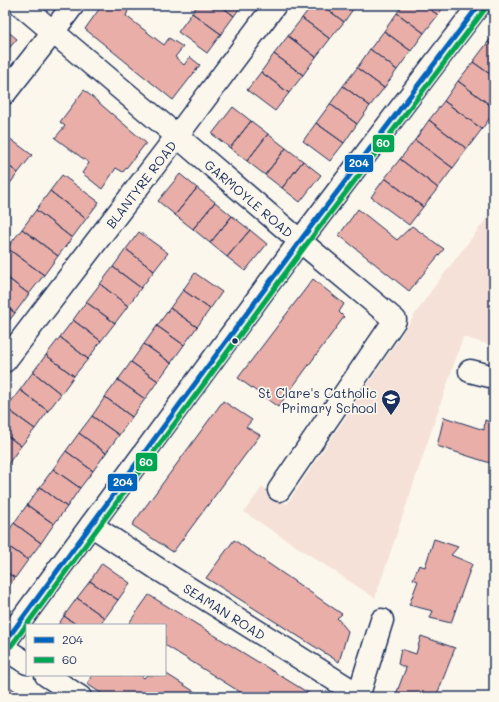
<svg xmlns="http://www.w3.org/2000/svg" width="499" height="702" font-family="Mali,sans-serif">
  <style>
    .built { fill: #f5e1d7 }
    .building { fill: #e8aea7; stroke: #1b2f5e }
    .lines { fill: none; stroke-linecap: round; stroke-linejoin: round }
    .minor-casing { stroke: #1b2f5e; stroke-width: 25 }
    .secondary-casing { stroke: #1b2f5e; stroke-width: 25 }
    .minor { stroke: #fbf7ec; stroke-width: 22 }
    .secondary { stroke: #fbf7ec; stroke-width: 22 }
    .bus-1-casing { stroke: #fbf7ec; stroke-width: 8 }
    .bus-2-casing { stroke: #fbf7ec; stroke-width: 8 }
    .bus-1 { stroke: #0065bd; stroke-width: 5 }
    .bus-2 { stroke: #00a651; stroke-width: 5 }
    .bus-dot { fill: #1b2f5e; stroke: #fbf7ec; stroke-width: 1.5 }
    .labels { text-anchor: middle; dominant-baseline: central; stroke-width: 3.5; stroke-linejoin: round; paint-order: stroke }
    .street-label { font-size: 13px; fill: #1b2f5e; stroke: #fbf7ec }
    .poi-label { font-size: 13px; fill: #1b2f5e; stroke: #fbf7ec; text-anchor: end }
    .line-badge { stroke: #fbf7ec; stroke-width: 1.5 }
    .badge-label { font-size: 11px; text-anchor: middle; font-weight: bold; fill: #fff }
  </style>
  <rect width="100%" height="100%" fill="#fbf7ec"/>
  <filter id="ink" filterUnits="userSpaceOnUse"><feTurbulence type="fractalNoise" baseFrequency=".025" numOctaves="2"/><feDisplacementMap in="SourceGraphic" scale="8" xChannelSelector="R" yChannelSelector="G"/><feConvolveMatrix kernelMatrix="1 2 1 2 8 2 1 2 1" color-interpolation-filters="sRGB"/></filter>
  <g filter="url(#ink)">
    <path class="built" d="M494,209V346L463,337L375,598L244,512L262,487L287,504L431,291Z"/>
    <path class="building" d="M102,5H125L129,8L126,16L164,45L169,38L183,47L175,57L184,65L190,57L200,65L173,100L85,29Z
      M198,5H220L234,16L221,34L192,13Z
      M220,5H242L234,16Z
      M312,5H322L344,22L330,39L302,18Z
      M322,5H356L344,22Z
      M403,5H424L438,15L424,33L397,13Z
      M424,5H445L438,15Z
      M192,13L221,34L207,53L178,32Z
      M397,13L424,33L411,51L384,31Z
      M302,18L330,39L316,57L288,36Z
      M5,29L17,39L5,53Z
      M384,31L411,51L397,70L370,49Z
      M494,34V47L488,42Z
      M288,36L316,57L303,75L274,54Z
      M488,42L494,47V77L473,62Z
      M370,49L397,70L384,88L357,68Z
      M274,54L303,75L289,93L261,72Z
      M473,62L494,77V108L458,81Z
      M357,68L384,88L370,106L343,86Z
      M261,72L289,93L275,111L247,90Z
      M458,81L494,108V112L482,129L444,101Z
      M343,86L370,106L357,124L330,104Z
      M84,90L146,143L123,172L116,168L102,189L82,173L89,163L55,138L65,126L60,122Z
      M444,101L482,129L467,149L429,120Z
      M330,104L357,124L344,143L316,123Z
      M233,107L251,121L230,148L212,134Z
      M429,120L467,149L453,168L415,140Z
      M251,121L268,134L247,161L230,148Z
      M316,123L344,143L330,161L303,141Z
      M268,134L286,148L265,175L247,161Z
      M5,135L32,155L18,173L5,163Z
      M415,140L453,168L438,188L400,159Z
      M286,148L303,161L282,188L265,175Z
      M400,159L438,188L423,207L385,178Z
      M303,161L321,175L300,202L282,188Z
      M5,163L18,173L5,190Z
      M180,174L197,188L175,215L158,201Z
      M62,175L99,202L86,219L50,191Z
      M385,178L423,207L409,225L371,197Z
      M197,188L215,202L193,229L175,215Z
      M50,191L86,219L72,238L36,210Z
      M215,202L232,216L210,243L193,229Z
      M358,209L397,240L412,226L444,249L409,291L339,235Z
      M36,210L72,238L58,256L22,229Z
      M232,216L250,230L227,257L210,243Z
      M22,229L58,256L44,275L7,248Z
      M250,230L267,244L245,271L227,257Z
      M139,232L168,253L154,271L126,249Z
      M7,248L44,275L29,294L5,276V251Z
      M126,249L154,271L141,288L113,267Z
      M113,267L141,288L128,306L100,284Z
      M195,273L222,292L210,309L183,290Z
      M5,276L29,294L15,313L5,305Z
      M313,279L344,304L339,312L344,317L278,407L238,378Z
      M100,284L128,306L115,323L86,302Z
      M183,290L210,309L197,327L170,308Z
      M86,302L115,323L101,341L73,320Z
      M5,305L15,313L5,326Z
      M170,308L197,327L184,345L157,326Z
      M73,320L101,341L88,359L60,337Z
      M157,326L184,345L171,363L144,344Z
      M60,337L88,359L74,376L46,355Z
      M144,344L171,363L158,381L131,362Z
      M46,355L74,376L61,394L33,372Z
      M131,362L158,381L145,399L118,380Z
      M33,372L61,394L48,411L20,390Z
      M118,380L145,399L132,417L105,397Z
      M20,390L48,411L35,429L6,408Z
      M105,397L132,417L119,435L92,416Z
      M223,401L252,420L246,427L260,435L173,552L132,525Z
      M6,408L35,429L21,446L5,434V409Z
      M92,416L119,435L106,453L79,433Z
      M444,417L484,430L485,420L494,424L493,464L437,446Z
      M79,433L106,453L93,471L66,451Z
      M5,434L21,446L8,464L5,462Z
      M66,451L93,471L80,488L53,469Z
      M53,469L80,488L67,507L40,487Z
      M40,487L67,507L54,524L27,505Z
      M27,505L54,524L41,543L14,523Z
      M14,523L41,543L28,560L5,544V536Z
      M434,539L458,547L451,555L472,564L451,623L430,618L433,611L409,605L418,581L413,579L419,565L425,567Z
      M234,540L342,614L337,618L348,631L339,662L206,578Z
      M5,544L28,560L15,578L5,571Z
      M102,563L130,583L118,600L90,581Z
      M5,571L15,578L5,592Z
      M90,581L118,600L105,618L77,598Z
      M149,595L315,697H248L165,645V625H132L129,623Z
      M77,598L105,618L100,625H77L64,616Z
      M64,616L77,625H58Z
      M421,636L455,648L436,697H395L406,668L398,664L401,649L416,654Z
      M165,673L203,697H107L87,684L92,675H140L144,678L147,675H165Z
      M10,687L24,697H5V694Z"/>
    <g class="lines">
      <defs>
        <g id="minor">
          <path id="s1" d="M21,5L177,136L300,241L395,320L279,490"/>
          <path d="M5,93L53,32L73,5"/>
          <path id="s2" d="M5,361L177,136L275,5"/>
          <path d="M470,371L494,377"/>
          <path id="s3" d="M91,525L158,569L359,695"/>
          <path d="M5,649L27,663"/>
          <path d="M46,675L80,697"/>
          <path d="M358,697L382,620"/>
        </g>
        <path id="secondary" d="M5,642L300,241L479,5"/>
      </defs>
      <use href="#minor" class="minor-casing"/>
      <use href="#secondary" class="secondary-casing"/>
      <use href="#minor" class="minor"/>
      <use href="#secondary" class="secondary"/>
      <defs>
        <path id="bus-1" d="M5,642L300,241L479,5"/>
        <path id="bus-2" d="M11,646L306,245L485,9"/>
      </defs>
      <use href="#bus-1" class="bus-1-casing"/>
      <use href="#bus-2" class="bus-2-casing"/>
      <use href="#bus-1" class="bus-1"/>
      <use href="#bus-2" class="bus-2"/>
    </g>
  </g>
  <defs>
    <symbol id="school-pin" viewBox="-11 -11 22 30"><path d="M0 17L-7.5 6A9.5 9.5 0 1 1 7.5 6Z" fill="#1b2f5e" stroke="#fbf7ec"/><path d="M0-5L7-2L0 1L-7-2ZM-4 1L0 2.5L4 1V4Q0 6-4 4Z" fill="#fff"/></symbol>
  </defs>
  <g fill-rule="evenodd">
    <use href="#school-pin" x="380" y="388" width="22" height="30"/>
  </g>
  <circle class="bus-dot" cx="235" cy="341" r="3.5"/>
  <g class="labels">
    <g class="street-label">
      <text stroke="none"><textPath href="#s2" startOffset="223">BLANTYRE ROAD</textPath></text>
      <text stroke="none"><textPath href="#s1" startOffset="299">GARMOYLE ROAD</textPath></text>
      <text stroke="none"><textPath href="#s3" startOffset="159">SEAMAN ROAD</textPath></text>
    </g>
    <g class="poi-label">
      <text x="377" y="392">St Clare's Catholic<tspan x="377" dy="15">Primary School</tspan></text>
    </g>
  </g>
  <g class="line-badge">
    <rect x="372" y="134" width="23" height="19" rx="4" fill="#00a651"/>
    <rect x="344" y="154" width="30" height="19" rx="4" fill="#0065bd"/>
    <rect x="135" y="452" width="23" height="20" rx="4" fill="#00a651"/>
    <rect x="107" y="473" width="31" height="19" rx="4" fill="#0065bd"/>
  </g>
  <g class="badge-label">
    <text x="383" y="147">60</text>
    <text x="359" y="167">204</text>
    <text x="146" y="466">60</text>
    <text x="123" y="486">204</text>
  </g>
  <rect width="499" height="702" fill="none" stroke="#fbf7ec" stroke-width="20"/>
  <rect x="10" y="10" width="479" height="682" fill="none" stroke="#1b2f5e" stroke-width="1.5" filter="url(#ink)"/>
  <rect x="26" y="624" width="140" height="52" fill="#fbf7ec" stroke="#a1a7b3"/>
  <rect x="34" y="637" width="20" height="6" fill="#0065bd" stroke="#a1a7b3"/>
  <text x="62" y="644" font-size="12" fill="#1b2f5e">204</text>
  <rect x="34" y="657" width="20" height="6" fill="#00a651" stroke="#a1a7b3"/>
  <text x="62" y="664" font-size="12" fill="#1b2f5e">60</text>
</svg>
